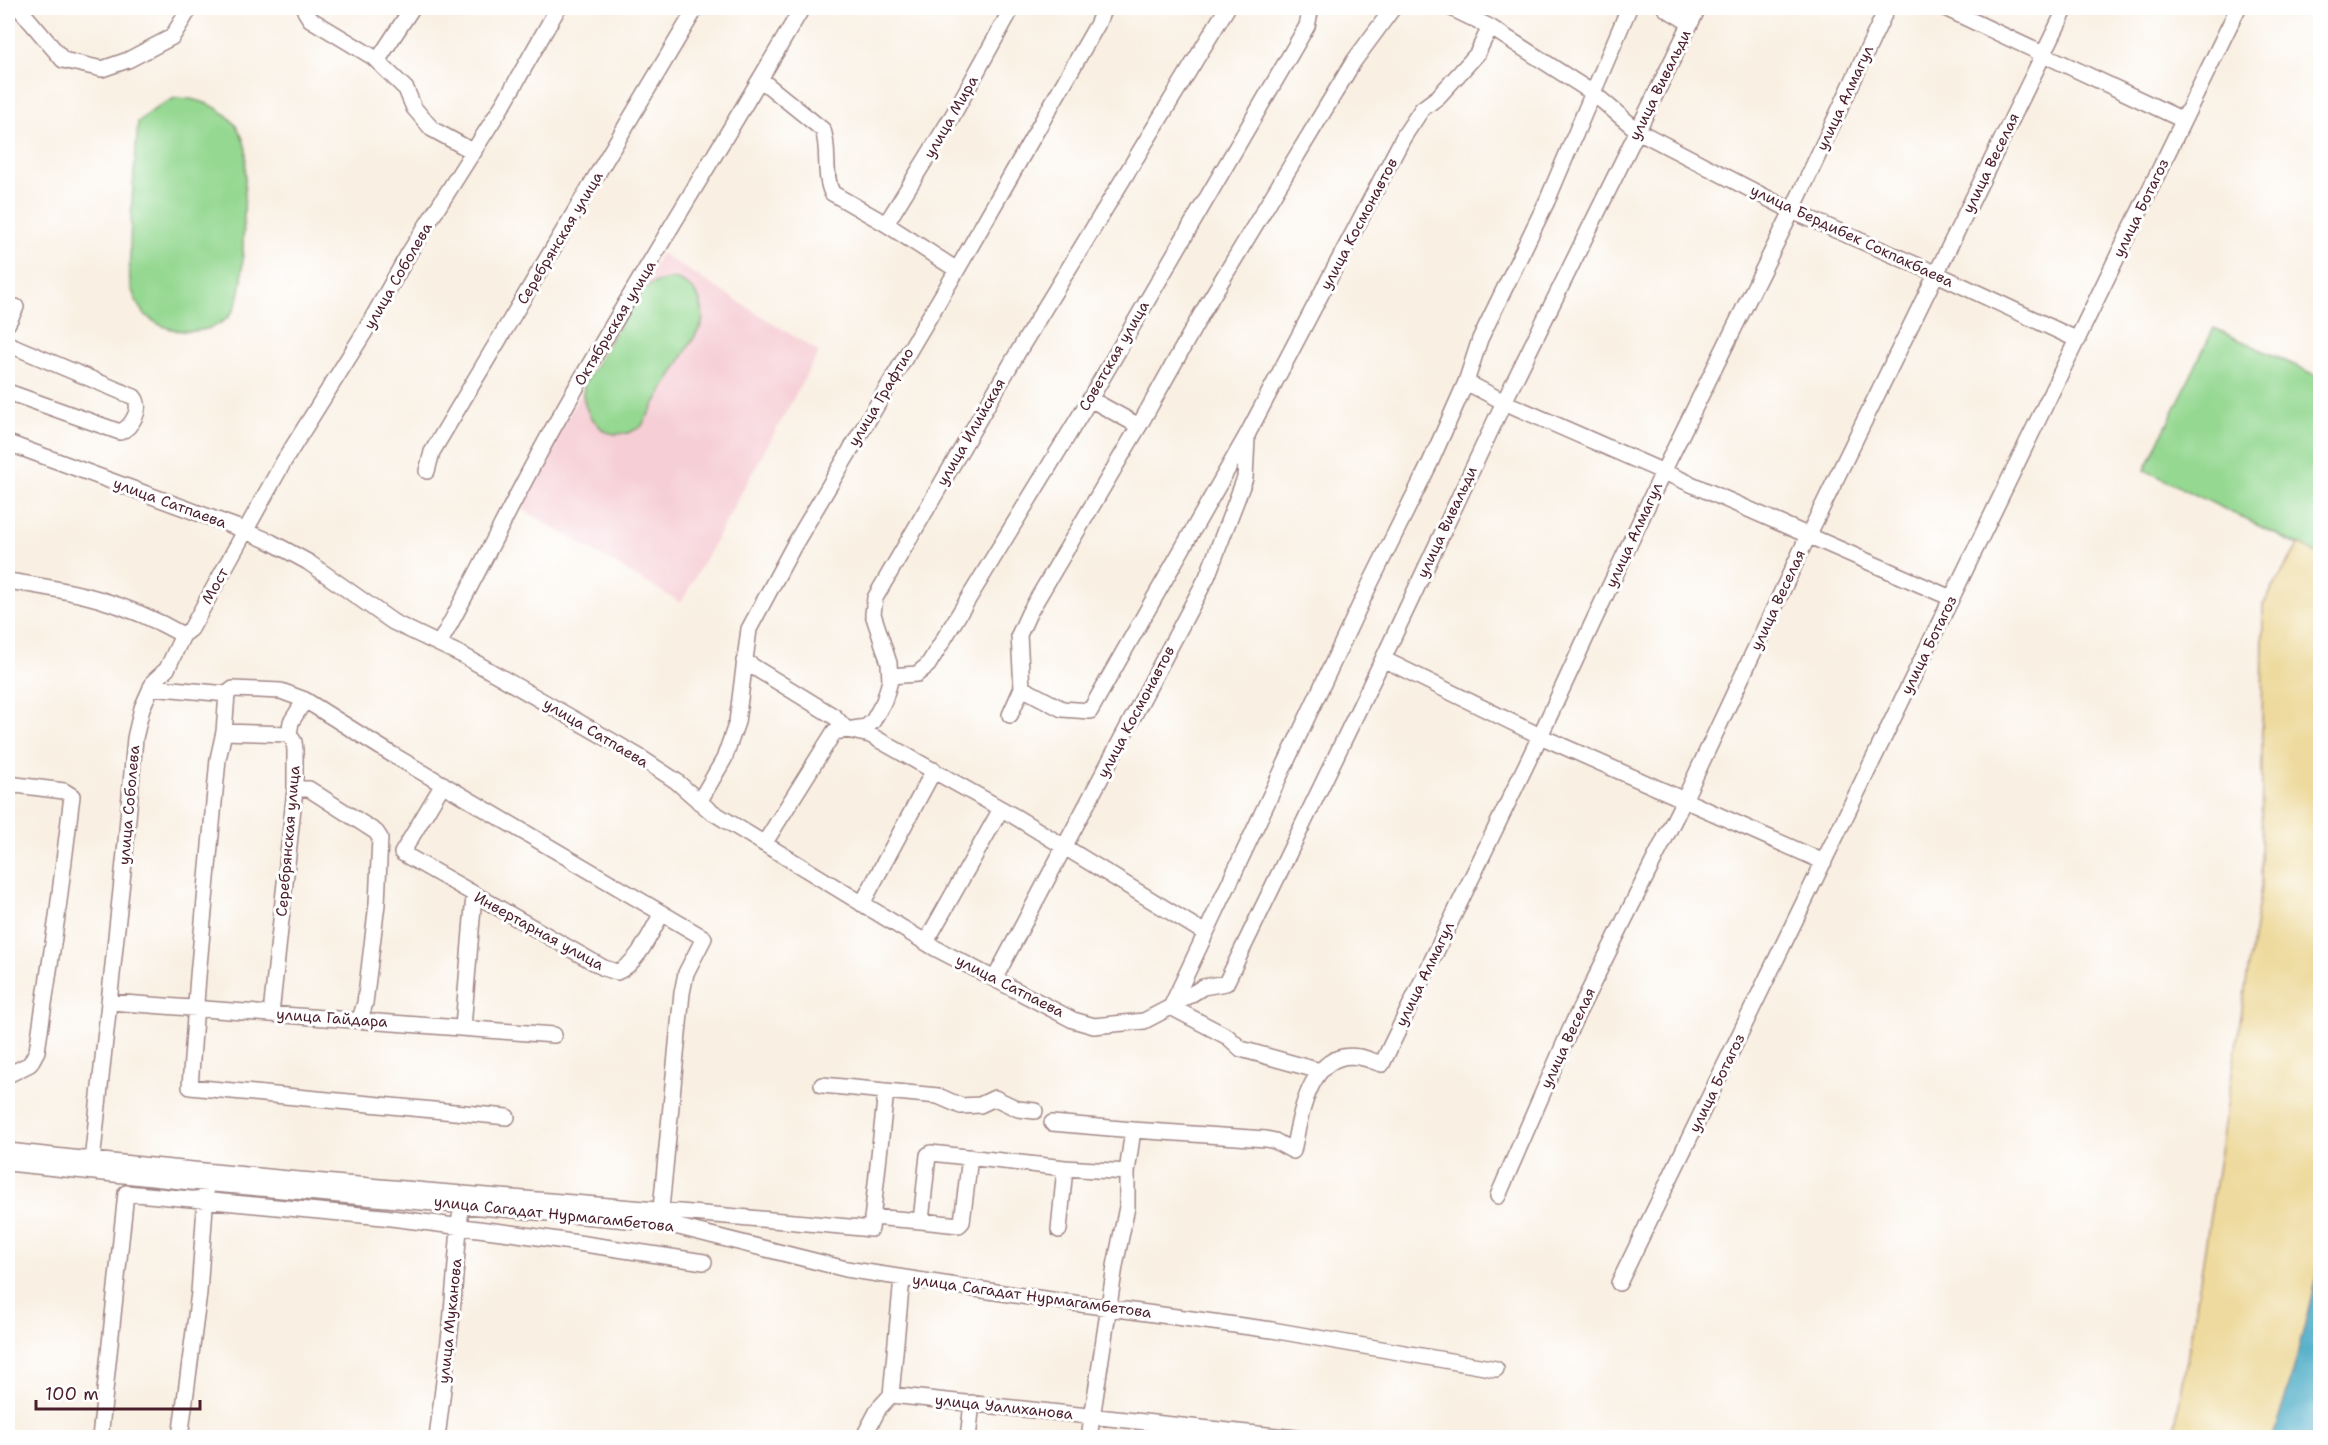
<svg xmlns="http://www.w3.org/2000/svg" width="2328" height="1445" font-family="'Shantell Sans',sans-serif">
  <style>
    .built { fill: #f6cfd6 }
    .green { fill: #94d891; stroke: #6f7c5e; stroke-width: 1.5 }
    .sand { fill: #eeda9e; stroke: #9c7c64; stroke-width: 1.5 }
    .water { fill: #43a7c3; stroke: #466377; stroke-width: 1.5 }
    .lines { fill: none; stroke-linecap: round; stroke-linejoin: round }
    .minor-casing { stroke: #a28887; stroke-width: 18 }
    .minor { stroke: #fff; stroke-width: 15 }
    .labels { text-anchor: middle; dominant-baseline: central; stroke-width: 6; stroke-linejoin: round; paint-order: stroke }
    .street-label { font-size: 15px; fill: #4a1f2b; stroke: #fff }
  </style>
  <rect width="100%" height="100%" fill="#fff"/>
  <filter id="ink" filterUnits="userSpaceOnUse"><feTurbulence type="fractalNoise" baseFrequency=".0167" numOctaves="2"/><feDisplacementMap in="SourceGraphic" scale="12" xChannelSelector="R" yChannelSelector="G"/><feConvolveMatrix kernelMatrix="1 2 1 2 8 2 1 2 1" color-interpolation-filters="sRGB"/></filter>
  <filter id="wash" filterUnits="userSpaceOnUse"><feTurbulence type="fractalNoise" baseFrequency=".008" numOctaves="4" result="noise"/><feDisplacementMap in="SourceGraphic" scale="24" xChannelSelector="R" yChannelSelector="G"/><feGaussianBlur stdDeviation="1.35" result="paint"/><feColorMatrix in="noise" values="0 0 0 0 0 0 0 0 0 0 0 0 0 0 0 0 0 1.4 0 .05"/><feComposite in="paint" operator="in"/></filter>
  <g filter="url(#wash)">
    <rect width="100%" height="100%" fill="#f9f0e3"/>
    <path class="built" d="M661,253L819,352L681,603L517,506Z"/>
    <path class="green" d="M175,98C209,98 239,115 246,150L242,280C240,292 238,305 230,315C208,340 158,335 140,308C136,303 133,293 131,287C128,277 130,265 130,255C130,211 135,166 138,122L159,106Z
      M674,279C696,286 705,301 702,324L641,427L628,433L614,434L604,431L590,416L585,405L583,394L584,385L637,295C649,284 658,280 674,279Z
      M2214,328L2320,377V556L2145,470Z"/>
    <path class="sand" d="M2299,544L2320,556V1261L2293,1373L2273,1437L2173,1438L2194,1319L2261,887L2263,605Z"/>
    <path class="water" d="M2320,1261V1437H2273L2293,1373Z"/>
  </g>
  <g filter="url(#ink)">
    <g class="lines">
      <defs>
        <path id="minor" d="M19,8L63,60L102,69L128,60L172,37L190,8
          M305,8V11L310,19L373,57L406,89L414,108L432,129L474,152
          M1451,8L1490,27L1593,93L1638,131L1792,211L1937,274L2078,340
          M1665,8L1690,23
          M1945,8L2183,120
          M378,60L412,8
          M760,79L823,130C830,150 823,174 832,193L886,224L957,270
          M886,224L953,115L1012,8
          M8,323L16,307
          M8,344L134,397C143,408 132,427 120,432L8,392
          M1466,382L1504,402L1951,598
          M1090,399L1139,426
          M8,443L236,527L271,542L308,562L393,622L464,656L638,756L676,781L709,810L935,948L1073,1020L1094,1026L1144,1021L1171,1007L1203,987L1226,983L1383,659L1504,402L1698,8
          M427,471L432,452L696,8
          M8,581C75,591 123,601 183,635
          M439,644C480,571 515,495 556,423C635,283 721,147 802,8
          M1383,659L1540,736L1824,862
          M744,661L835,717L847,730L870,735L1014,816L1205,933
          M890,676L917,674L928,665L1090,399L1307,26L1311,8
          M151,687L227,694L233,689L281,691L305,700
          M1022,688L1062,709L1090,711L1247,435L1404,136L1422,109L1438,97L1477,54L1490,27
          M227,694L224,732L218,759L198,976L190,1087L507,1117
          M1010,715L1022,688L1019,635L1029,613L1139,426L1202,313L1354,61L1393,8
          M224,732L289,734L294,742L295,750V789L271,1014
          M289,734L291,722L305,700L393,755L704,938L686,973L682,993L660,1219
          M8,784L64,791L72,796L57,917L37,1051L30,1064L8,1075
          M443,784L402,853L604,968L617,972C638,964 651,932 662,913
          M295,789H309L376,832L380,838L377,904L365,1003L360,1019
          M699,802L724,759L737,722L749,629L793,547L957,270L1097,25L1104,8
          M764,844L834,732L866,727L873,721L884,701L890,681L889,663L873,614L875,598L1018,352L1227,8
          M862,904L934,770
          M926,942L1001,809
          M995,978L1207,577L1245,478L1247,438
          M110,1002L554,1035
          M1171,1007L1368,588L1430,463L1466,382L1480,339L1547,201L1629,8
          M1171,1007L1228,1037L1241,1049L1320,1071
          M463,1027L474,895
          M822,1085L938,1096L961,1106L980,1105L995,1098L1018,1109L1035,1111
          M1052,1123L1133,1130L1127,1172V1207L1115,1266L1089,1438
          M1133,1130L1266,1139L1275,1141L1293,1151C1300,1117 1310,1048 1359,1057C1367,1058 1374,1062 1382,1064L1540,736L1663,472L1792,211L1887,8
          M8,1151C295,1183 583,1202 871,1229L886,1091
          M8,1163L191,1182L663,1223L846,1269L1022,1296L1272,1330L1496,1369
          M1065,1168L1127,1172
          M91,1171L125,853L135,738L142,708L154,681L167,669L183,635L191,629L284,461L364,333L409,253L504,103L558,8
          M1498,1196L1574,1021L1684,800L1808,536L2066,8
          M872,1217L921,1221L928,1155L931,1153L1065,1168L1059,1230
          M921,1221L959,1225L962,1222L970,1157
          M1619,1283L2238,8
          M891,1395L1296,1438
          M100,1438L126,1193L383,1217L518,1234L704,1262
          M180,1438L199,1293L206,1192
          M437,1438L451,1324L460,1217
          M863,1438L879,1408L891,1395L902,1278
          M968,1438L972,1403"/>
      </defs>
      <use href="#minor" class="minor-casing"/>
      <use href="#minor" class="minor"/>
    </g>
  </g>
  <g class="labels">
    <g class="street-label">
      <text transform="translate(1660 85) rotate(-64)">улица Вивальди</text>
      <text transform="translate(1845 98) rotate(-65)">улица Алмагул</text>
      <text transform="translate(951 117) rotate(-60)">улица Мира</text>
      <text transform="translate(1991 163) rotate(-64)">улица Веселая</text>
      <text transform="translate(2141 208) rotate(-64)">улица Ботагоз</text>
      <text transform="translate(1359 224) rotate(-62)">улица Космонавтов</text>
      <text transform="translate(1852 236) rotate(25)">улица Бердибек Сокпакбаева</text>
      <text transform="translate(560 238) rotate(-59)">Серебрянская улица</text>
      <text transform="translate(398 276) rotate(-60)">улица Соболева</text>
      <text transform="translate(615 323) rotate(-59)">Октябрьская улица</text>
      <text transform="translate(1114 356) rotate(-60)">Советская улица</text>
      <text transform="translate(881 397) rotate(-59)">улица Графтио</text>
      <text transform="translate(971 432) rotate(-60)">улица Илийская</text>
      <text transform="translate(170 503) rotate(20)">улица Сатпаева</text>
      <text transform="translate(1447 522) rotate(-65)">улица Вивальди</text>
      <text transform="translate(1634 535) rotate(-65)">улица Алмагул</text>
      <text transform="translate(215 586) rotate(-61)">Мост</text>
      <text transform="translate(1778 600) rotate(-65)">улица Веселая</text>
      <text transform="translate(1929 645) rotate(-64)">улица Ботагоз</text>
      <text transform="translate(1136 712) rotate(-62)">улица Космонавтов</text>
      <text transform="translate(596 733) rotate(31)">улица Сатпаева</text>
      <text transform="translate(129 805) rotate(-85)">улица Соболева</text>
      <text transform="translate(288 841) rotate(-85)">Серебрянская улица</text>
      <text transform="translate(539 931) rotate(29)">Инвертарная улица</text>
      <text transform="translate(1425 974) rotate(-64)">улица Алмагул</text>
      <text transform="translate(1010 986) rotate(27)">улица Сатпаева</text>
      <text transform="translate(332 1018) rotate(4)">улица Гайдара</text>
      <text transform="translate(1568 1038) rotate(-65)">улица Веселая</text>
      <text transform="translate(1717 1083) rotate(-64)">улица Ботагоз</text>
      <text transform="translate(554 1214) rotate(6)">улица Сагадат Нурмагамбетова</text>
      <text transform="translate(1032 1296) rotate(8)">улица Сагадат Нурмагамбетова</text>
      <text transform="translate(450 1321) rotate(-84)">улица Муканова</text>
      <text transform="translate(1004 1407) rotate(6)">улица Уалиханова</text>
    </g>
  </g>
  <rect width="2328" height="1445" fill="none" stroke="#fff" stroke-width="30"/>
  <path d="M36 1400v9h164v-9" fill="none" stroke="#4a1f2b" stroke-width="3"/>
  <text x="45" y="1400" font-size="18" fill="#4a1f2b" stroke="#ffffff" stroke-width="4.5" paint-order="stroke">100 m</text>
</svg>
